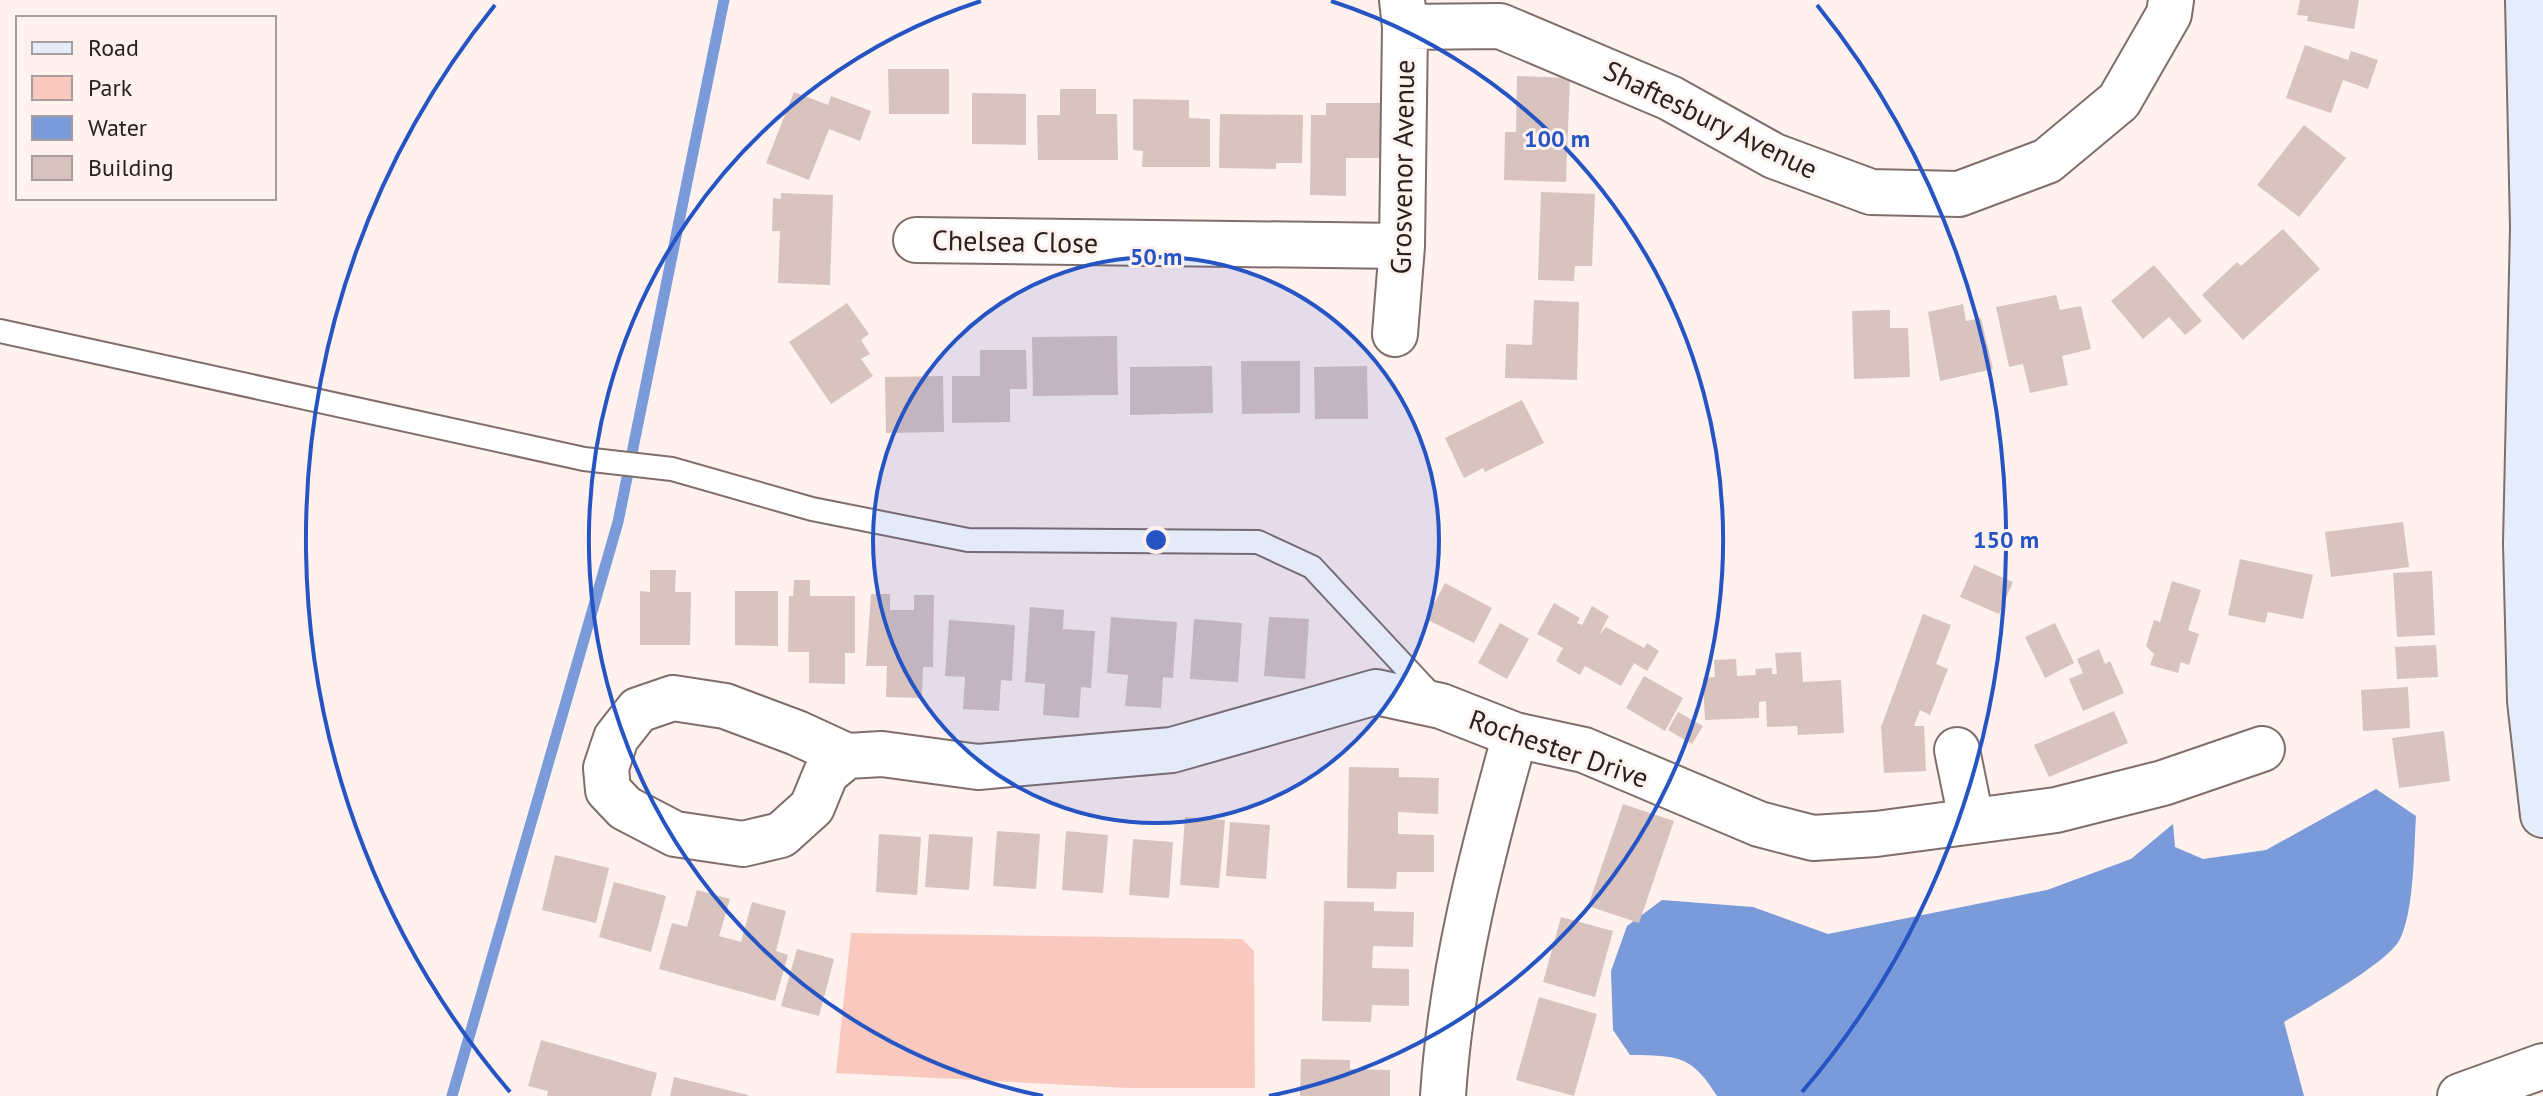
<svg xmlns="http://www.w3.org/2000/svg" width="2543" height="1096" font-family="'PT Sans',sans-serif">
  <style>
    .green { fill: #f9c9c0 }
    .water { fill: #7a9ad9 }
    .lines { fill: none; stroke-linecap: round; stroke-linejoin: round }
    .stream { stroke: #7a9ad9; stroke-width: 11 }
    .building { fill: #d8c3bf }
    .service-casing { stroke: #806e6a; stroke-width: 26 }
    .minor-casing { stroke: #806e6a; stroke-width: 48 }
    .secondary-casing { stroke: #806e6a; stroke-width: 48 }
    .service { stroke: #fff; stroke-width: 22 }
    .minor { stroke: #fff; stroke-width: 44 }
    .secondary { stroke: #e5edfc; stroke-width: 44 }
    .ring { fill: none; stroke: #2654c3; stroke-width: 4 }
    .labels { text-anchor: middle; dominant-baseline: central; stroke-width: 6; stroke-linejoin: round; paint-order: stroke }
    .street-label { font-size: 28px; fill: #292120; stroke: #fef1ee }
    .centre { fill: #2654c3; stroke: #fef1ee; stroke-width: 4 }
    .ring-label { font-size: 24px; text-anchor: middle; font-weight: bold; fill: #2654c3; stroke: #fef1ee; stroke-width: 6; stroke-linejoin: round; paint-order: stroke }
  </style>
  <rect width="100%" height="100%" fill="#fef1ee"/>
  <path class="green" d="M851,933L1242,939L1254,951L1255,1088H1128L836,1073Z"/>
  <path class="water" d="M2376,789L2416,816C2414,848 2414,912 2400,939C2389,962 2309,1007 2284,1022L2304,1096H1717C1691,1054 1677,1056 1630,1055L1613,1030L1611,971L1627,926L1662,900L1753,907L1828,934L2047,890L2131,859L2173,824L2175,847L2203,859L2266,850Z"/>
  <g class="lines">
    <path class="stream" d="M452,1096L618,522L724,0"/>
  </g>
  <path class="building" d="M2300,0H2359L2354,29L2307,21L2308,16L2297,15Z
    M2305,45L2348,60L2351,51L2378,60L2368,89L2343,80L2331,113L2286,98Z
    M888,69H949V114H889Z
    M1517,76L1570,78L1566,182L1504,180L1505,132H1516Z
    M1060,89H1096V114H1117L1118,160H1038L1037,115H1060Z
    M794,92L828,105L831,96L871,111L860,141L829,129L809,180L766,163Z
    M972,93L1026,94V145L972,144Z
    M1133,99L1189,100V118L1210,119V167H1142L1143,151L1133,150Z
    M1326,103H1386V158H1346V196L1310,195L1311,115H1326Z
    M1220,114L1303,115L1302,163H1276V169L1219,168Z
    M2304,125L2346,158L2299,217L2257,185Z
    M1541,192L1595,194L1592,266H1575L1574,281L1538,280Z
    M781,193L833,195L830,285L778,283L780,231H772L773,198L781,199Z
    M2283,229L2320,269L2243,340L2202,295L2237,262L2241,266Z
    M2154,265L2202,321L2185,335L2169,317L2143,339L2111,301Z
    M2056,295L2060,310L2081,306L2091,349L2062,356L2068,385L2030,393L2023,364L2009,367L1996,307Z
    M1534,300L1579,302L1577,380L1505,378L1506,344L1532,345Z
    M847,303L869,334L861,340L870,354L861,359L873,376L831,404L789,342Z
    M1963,304L1966,321L1981,318L1993,369L1940,381L1928,312Z
    M1890,310V328H1908L1910,377L1854,379L1852,311Z
    M1117,336L1118,395L1033,396L1032,337Z
    M980,350H1026L1027,389H1010V422L952,423V376H980Z
    M1241,361H1300V413L1242,414Z
    M1212,366L1213,413L1130,415V367Z
    M1367,366L1368,419H1315L1314,367Z
    M943,376L944,432L886,433L885,377Z
    M1522,400L1544,443L1485,472L1483,468L1464,478L1445,438Z
    M2403,522L2409,567L2331,577L2325,532Z
    M2240,559L2313,575L2303,619L2268,612L2265,623L2228,615Z
    M1974,565L2013,582L1999,614L1960,597Z
    M650,570H676L675,592H691L690,645H640V591L650,592Z
    M2432,571L2435,635L2397,637L2393,573Z
    M794,580H810V596H855V653H845V684L809,683V652H788L789,596H793Z
    M2172,581L2201,590L2188,630L2199,634L2189,665L2181,662L2178,673L2150,665L2154,654L2146,646L2154,620L2160,622Z
    M1445,583L1492,608L1474,643L1426,619Z
    M735,591H778V646L735,645Z
    M871,594H890V610H914V595H934L933,667H923L922,698L886,697L887,666H866Z
    M1554,603L1580,618L1577,623L1582,625L1592,606L1609,616L1599,635L1606,627L1644,648L1647,643L1659,651L1647,671L1634,663L1621,686L1585,666L1580,675L1556,661L1563,648L1537,634Z
    M1030,607L1064,610L1063,629L1095,631L1091,688L1081,687L1079,718L1043,715L1045,684L1025,682Z
    M1923,614L1951,625L1936,664L1948,669L1930,715L1920,710L1914,726H1924L1926,771L1884,773L1881,727Z
    M1111,617L1177,622L1173,678L1163,677L1161,708L1125,706L1128,675L1107,673Z
    M1269,617L1309,619L1305,679L1264,676Z
    M1194,619L1242,623L1238,682L1190,679Z
    M949,620L1015,625L1012,681L1001,680L999,711L963,709L965,677L945,676Z
    M1500,623L1529,639L1507,679L1478,663Z
    M2055,623L2074,663L2045,678L2025,637Z
    M2436,645L2438,677L2397,679L2395,647Z
    M2099,649L2105,664L2110,661L2124,693L2083,711L2069,679L2083,673L2077,659Z
    M1801,652L1803,682L1841,680L1844,733L1798,735L1797,726L1767,727L1766,701L1759,702V718L1705,720L1703,678L1715,677L1714,660L1736,659L1737,676L1756,675L1755,669L1772,668V674H1777L1775,653Z
    M1644,676L1683,698L1665,731L1626,708Z
    M2408,687L2410,728L2363,731L2361,690Z
    M2114,711L2128,743L2049,777L2034,745Z
    M1678,712L1703,726L1692,744L1668,730Z
    M2444,731L2450,781L2399,788L2392,738Z
    M1349,767L1399,768V777L1439,778L1438,814L1398,812V834L1434,835V872H1397L1396,889L1347,888Z
    M1623,804L1674,821L1639,923L1588,906Z
    M1185,817L1225,820L1219,888L1180,885Z
    M1230,822L1270,825L1266,879L1226,876Z
    M997,831L1040,834L1036,889L993,886Z
    M1066,831L1108,835L1103,893L1062,890Z
    M879,834L921,837L917,895L876,892Z
    M929,834L973,837L969,890L925,887Z
    M1133,839L1173,842L1169,898L1129,895Z
    M555,855L609,868L596,923L542,910Z
    M614,882L666,896L651,952L599,937Z
    M697,890L730,899L719,936L741,942L752,902L786,911L776,951L788,955L775,1001L659,969L672,923L687,927Z
    M1324,901L1374,902V911L1414,912L1413,947L1373,946L1372,968L1409,969V1006L1372,1005L1371,1022L1322,1021Z
    M1561,917L1613,931L1595,997L1543,982Z
    M797,949L834,959L819,1016L781,1006Z
    M1539,997L1597,1014L1574,1096L1516,1080Z
    M541,1040L657,1073L651,1096H547L548,1091L528,1086Z
    M1301,1059L1350,1060V1069L1390,1070V1096H1300Z
    M674,1077L748,1095V1096H670Z"/>
  <g class="lines">
    <defs>
      <path id="service" d="M0,331L584,459L672,469L812,509L968,540L1258,542L1312,567L1435,699"/>
      <path id="minor" d="M1405,27L1500,26L1670,98L1774,156L1871,192L1959,194L2047,161L2119,101L2169,14L2171,0
        M916,240L1402,246
        M1395,334L1402,246L1405,27L1402,0
        M1957,750L1971,819
        M847,756L797,733L725,706L673,698L638,710L616,738L606,768L608,790L625,808L675,834L743,844L781,835L812,807L826,773L847,756L882,754L978,767L1172,750L1376,692L1441,706L1515,735L1584,750L1759,824L1813,838L1876,834L2056,810L2163,783L2262,749
        M1443,1096C1451,972 1482,854 1515,735
        M2460,1096L2543,1066"/>
      <path id="secondary" d="M2528,0L2533,227L2526,544L2530,701L2543,815"/>
    </defs>
    <use href="#service" class="service-casing"/>
    <use href="#minor" class="minor-casing"/>
    <use href="#secondary" class="secondary-casing"/>
    <use href="#service" class="service"/>
    <use href="#minor" class="minor"/>
    <use href="#secondary" class="secondary"/>
  </g>
  <circle cx="1156" cy="540" r="283" fill="#2654c3" fill-opacity=".12"/>
  <g class="ring">
    <circle cx="1156" cy="540" r="283"/>
    <path d="M1043 1096A567 567 0 0 1 981 1M1331 1A567 567 0 0 1 1269 1096"/>
    <path d="M510 1092A850 850 0 0 1 495 5M1817 5A850 850 0 0 1 1802 1092"/>
  </g>
  <g class="labels">
    <g class="street-label">
      <text transform="translate(1711 119) rotate(26)">Shaftesbury Avenue</text>
      <text transform="translate(1402 167) rotate(-89)">Grosvenor Avenue</text>
      <text transform="translate(1015 241) rotate(1)">Chelsea Close</text>
      <text transform="translate(1559 748) rotate(19)">Rochester Drive</text>
    </g>
  </g>
  <circle cx="1156" cy="540" r="12" class="centre"/>
  <g class="ring-label">
    <text x="1557" y="147">100 m</text>
    <text x="1156" y="265">50 m</text>
    <text x="2006" y="548">150 m</text>
  </g>
  <rect x="16" y="16" width="260" height="184" fill="#fef1ee" stroke="#a99e9c" stroke-width="2"/>
  <rect x="32" y="42" width="40" height="12" fill="#e5edfc" stroke="#a99e9c" stroke-width="2"/>
  <text x="88" y="56" font-size="24" fill="#292120">Road</text>
  <rect x="32" y="76" width="40" height="24" fill="#f9c9c0" stroke="#a99e9c" stroke-width="2"/>
  <text x="88" y="96" font-size="24" fill="#292120">Park</text>
  <rect x="32" y="116" width="40" height="24" fill="#7a9ad9" stroke="#a99e9c" stroke-width="2"/>
  <text x="88" y="136" font-size="24" fill="#292120">Water</text>
  <rect x="32" y="156" width="40" height="24" fill="#d8c3bf" stroke="#a99e9c" stroke-width="2"/>
  <text x="88" y="176" font-size="24" fill="#292120">Building</text>
</svg>
